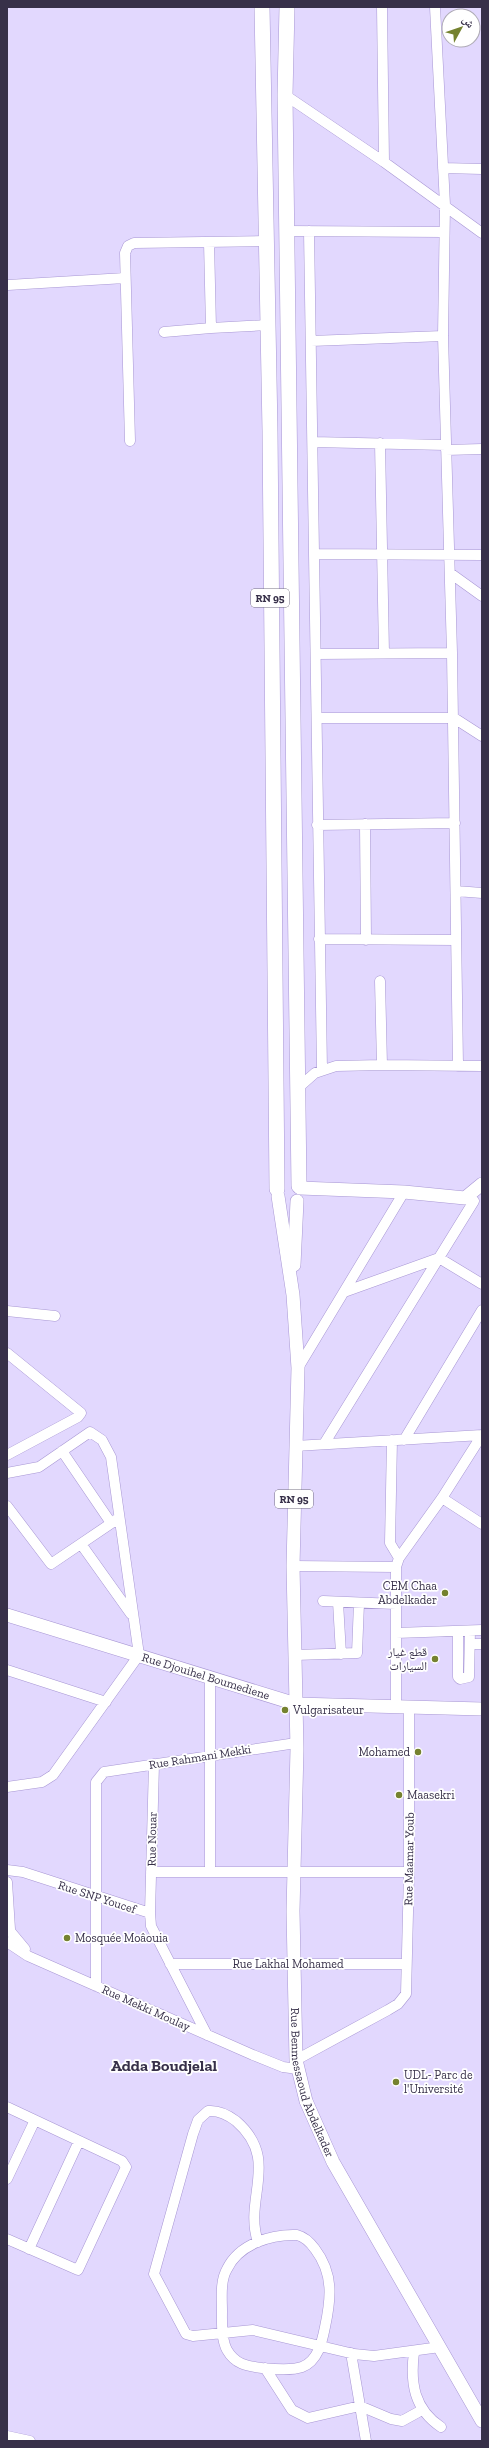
<svg xmlns="http://www.w3.org/2000/svg" width="489" height="2448" font-family="'Zilla Slab','Noto Naskh Arabic',serif">
  <style>
    .lines { fill: none; stroke-linecap: round; stroke-linejoin: round }
    .minor-casing { stroke: #a897d4; stroke-width: 11 }
    .major-casing { stroke: #a897d4; stroke-width: 14 }
    .highway-casing { stroke: #a897d4; stroke-width: 16 }
    .minor { stroke: #fff; stroke-width: 10 }
    .major { stroke: #fff; stroke-width: 13 }
    .highway { stroke: #fff; stroke-width: 15 }
    .poi-dot { fill: #75822f; stroke: #fff; stroke-width: 1.5 }
    .labels { text-anchor: middle; dominant-baseline: central; stroke-width: 3.5; stroke-linejoin: round; paint-order: stroke }
    .shield { fill: #fff; stroke: #736e80; stroke-width: 1 }
    .shield-label { font-size: 11px; font-weight: bold; fill: #373049 }
    .poi-label { font-size: 12px; fill: #373049; stroke: #fff; text-anchor: start }
    .street-label { font-size: 12px; fill: #373049; stroke: #fff }
    .district-label { font-size: 16px; font-weight: bold; fill: #373049; stroke: #fff }
  </style>
  <rect width="100%" height="100%" fill="#e2d8fe"/>
  <g class="lines">
    <defs>
      <path id="minor" d="M382,7L384,162
        M435,7L445,205L443,336L452,653L458,1066
        M285,95L384,162L482,233
        M443,168L482,169
        M287,231L444,232
        M309,231L322,1070
        M209,242L211,328L268,325
        M8,285L125,278
        M164,332L211,328
        M311,341L443,336
        M130,441L125,253L128,246L134,243L267,241
        M313,442L446,445
        M380,443L384,653
        M446,450L482,449
        M316,554L482,555
        M450,573L482,596
        M316,654L452,653
        M317,718H454L482,736
        M365,824L366,940
        M317,825L455,823
        M456,891L482,893
        M319,939L456,940
        M380,981L382,1065
        M298,1088L315,1073L336,1066L382,1065L482,1066
        M344,1292L439,1258L482,1284
        M7,1311L55,1316
        M7,1353L81,1413L78,1417L7,1455
        M298,1368L404,1192
        M392,1440L390,1543L399,1558
        M404,1440L482,1310
        M324,1444L474,1201
        M295,1446L482,1435
        M62,1451L111,1523
        M7,1473L39,1467L90,1432L102,1440L111,1457L139,1655L53,1775L42,1782L7,1787
        M442,1498L482,1524
        M7,1506L51,1564L119,1518
        M81,1544L131,1614
        M293,1566L396,1567
        M323,1601L396,1604
        M338,1602L341,1654
        M458,1631V1677L460,1679L469,1677L470,1631
        M396,1633L482,1630
        M470,1644H482
        M295,1655L357,1653L359,1603
        M7,1670L106,1702
        M396,1706V1567L399,1558L442,1498L482,1435
        M7,1870L23,1872L150,1913L151,1926L207,2035
        M151,1872H409
        M210,1872V1677
        M7,1882L10,1929
        M150,1913L154,1764
        M10,1931L25,1949
        M7,1942L28,1956L253,2055L283,2067L298,2069
        M170,1964H406
        M96,1986V1782L104,1772L296,1743
        M296,2060L388,2010L398,2004L406,1994L409,1872V1706
        M7,2107L122,2161L126,2167L78,2270L7,2239
        M7,2179L35,2120
        M297,2235C305,2237 310,2242 315,2249C334,2274 331,2299 325,2327C322,2342 318,2361 302,2367C291,2371 273,2369 262,2368C246,2366 235,2364 227,2350C221,2339 222,2322 222,2311C222,2298 220,2281 227,2269C239,2244 271,2234 297,2235Z
        M258,2242C243,2198 281,2160 236,2121C227,2114 219,2110 208,2111L198,2120L193,2134L154,2274L186,2334L193,2336L253,2330L354,2354L374,2356L440,2347
        M29,2249L79,2141
        M414,2352C410,2383 414,2409 441,2427
        M351,2353L366,2441
        M265,2368L292,2410L308,2418L360,2406L391,2419L402,2421L422,2410
        M7,2436L30,2441"/>
      <g id="major">
        <path d="M300,1188L404,1192L465,1198L482,1184"/>
        <path id="s1" d="M278,1196L293,1295L298,1368L293,1566L297,1749L293,1911L296,2060L306,2101L333,2162L482,2421"/>
        <path d="M294,1265L297,1201"/>
        <path id="s2" d="M7,1615L296,1704L482,1709"/>
      </g>
      <path id="highway" d="M262,7L270,431L277,1189
        M287,7L285,95L299,1186"/>
    </defs>
    <use href="#minor" class="minor-casing"/>
    <use href="#major" class="major-casing"/>
    <use href="#highway" class="highway-casing"/>
    <use href="#minor" class="minor"/>
    <use href="#major" class="major"/>
    <use href="#highway" class="highway"/>
  </g>
  <g class="poi-dot">
    <circle cx="445" cy="1593" r="4"/>
    <circle cx="435" cy="1659" r="4"/>
    <circle cx="285" cy="1710" r="4"/>
    <circle cx="418" cy="1752" r="4"/>
    <circle cx="399" cy="1795" r="4"/>
    <circle cx="67" cy="1938" r="4"/>
    <circle cx="396" cy="2082" r="4"/>
  </g>
  <g class="labels">
    <g class="shield">
      <rect x="251" y="589" width="38" height="18" rx="3"/>
      <rect x="275" y="1490" width="38" height="18" rx="3"/>
    </g>
    <g class="shield-label">
      <text x="270" y="598">RN 95</text>
      <text x="294" y="1499">RN 95</text>
    </g>
    <g class="poi-label">
      <text x="437" y="1586" text-anchor="end">CEM Chaa<tspan x="437" dy="14">Abdelkader</tspan></text>
      <text x="427" y="1652" text-anchor="end">قطع غيار<tspan x="427" dy="14">السيارات</tspan></text>
      <text x="293" y="1710">Vulgarisateur</text>
      <text x="410" y="1752" text-anchor="end">Mohamed</text>
      <text x="407" y="1795">Maasekri</text>
      <text x="75" y="1938">Mosquée Moâouia</text>
      <text x="404" y="2075">UDL- Parc de<tspan x="404" dy="14">l'Université</tspan></text>
    </g>
    <g class="street-label">
      <text stroke="none"><textPath href="#s2" startOffset="208">Rue Djouihel Boumediene</textPath></text>
      <text transform="translate(200 1757) rotate(-9)">Rue Rahmani Mekki</text>
      <text transform="translate(152 1839) rotate(-89)">Rue Nouar</text>
      <text transform="translate(409 1859) rotate(-89)">Rue Maamar Youb</text>
      <text transform="translate(97 1897) rotate(18)">Rue SNP Youcef</text>
      <text x="288" y="1964">Rue Lakhal Mohamed</text>
      <text transform="translate(146 2008) rotate(24)">Rue Mekki Moulay</text>
      <text stroke="none"><textPath href="#s1" startOffset="891">Rue Benmessaoud Abdelkader</textPath></text>
    </g>
    <g class="district-label">
      <text x="164" y="2065">Adda Boudjelal</text>
    </g>
  </g>
  <rect width="489" height="2448" fill="none" stroke="#373049" stroke-width="16"/>
  <g transform="translate(461 28) rotate(50)"><circle r="19" fill="#ffffff" stroke="#afacb6"/>
  <path d="M0-3L7 15L0 10L-7 15Z" fill="#75822f"/>
  <text y="-6" font-size="11" font-weight="bold" text-anchor="middle" fill="#373049">ش</text>
  </g>
</svg>
